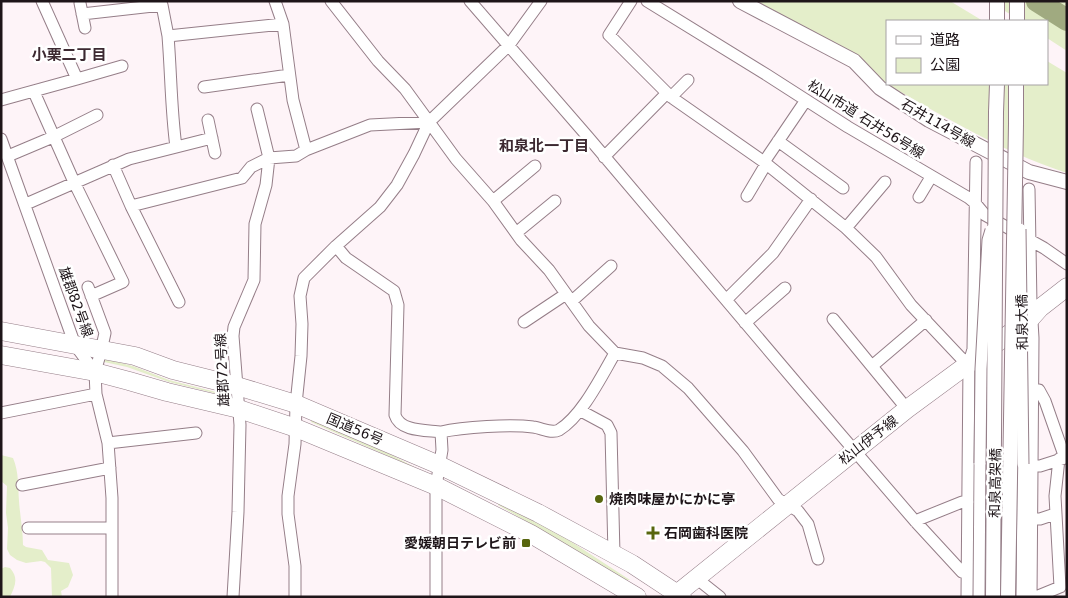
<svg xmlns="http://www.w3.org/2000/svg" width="1068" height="598" font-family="'DejaVu Sans','Noto Sans JP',sans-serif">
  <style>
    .green { fill: #e4eeca }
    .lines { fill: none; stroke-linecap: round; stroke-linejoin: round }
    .river { stroke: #a0aa80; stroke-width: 22 }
    .minor-casing { stroke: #957e88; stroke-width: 13 }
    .tertiary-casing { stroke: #957e88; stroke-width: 16 }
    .primary-casing { stroke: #957e88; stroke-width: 19 }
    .trunk-casing { stroke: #957e88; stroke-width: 19 }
    .minor { stroke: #fff; stroke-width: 11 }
    .tertiary { stroke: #fff; stroke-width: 14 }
    .primary { stroke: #fff; stroke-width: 18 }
    .trunk { stroke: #fff; stroke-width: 18 }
    .minor-bridge-casing { stroke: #957e88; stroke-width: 13; stroke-linecap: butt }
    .tertiary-bridge-casing { stroke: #957e88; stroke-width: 16; stroke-linecap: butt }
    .minor-bridge { stroke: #fff; stroke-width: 11 }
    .tertiary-bridge { stroke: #fff; stroke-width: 14 }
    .poi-dot { fill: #58660e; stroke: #fff; stroke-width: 2 }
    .labels { text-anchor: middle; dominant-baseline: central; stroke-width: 5; stroke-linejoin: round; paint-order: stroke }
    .street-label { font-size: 14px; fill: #1e1519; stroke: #fff }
    .poi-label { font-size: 14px; font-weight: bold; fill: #1e1519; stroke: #fff; text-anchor: start }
    .neighbourhood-label { font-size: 15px; font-weight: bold; fill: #3c2931; stroke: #fff }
  </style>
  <rect width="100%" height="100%" fill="#fef4f8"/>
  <path class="green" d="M755,1H950L983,21H887V84H1047V61L1067,73V173C1005,153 948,119 892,87C877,78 865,63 851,52Z
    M989,1H1067V51L1047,38V21H1021Z
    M105,359L133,366L169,380L216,392L218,394L169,382L127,367L104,362L103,360Z
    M311,420L388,453L420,470L311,422Z
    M1,455L13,458C19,472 18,487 19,501C20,516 23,530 23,545L26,547L42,550L48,560L69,563L73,575L68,587L61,591L62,597H52L51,568L45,562L41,561L26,563L17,560L10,555L7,549L8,528L6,513L7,486L1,481Z
    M498,502L558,533L630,580H626L498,505Z
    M5,567L10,568C19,578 15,586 10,597H1V569Z"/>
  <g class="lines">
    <path class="river" d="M1037,1L1067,20"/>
    <defs>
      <path id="minor" d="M331,1L378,61L405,89L456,159L493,201L521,240L549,270L589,326L615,353L643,358L662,366L688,388L743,451L778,499L798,511L808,524L818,559
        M470,1L588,137L804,392L915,521L962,572L967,573
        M631,1L609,35L671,97L764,162L846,228L876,257L911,305L961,358L969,363
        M647,1L767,75L848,127L969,198L975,203L985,215L1044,248L1067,264
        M80,3L85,28
        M82,14L162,5L168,36L283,24
        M168,36C171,73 171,110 176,147
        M77,79L122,66
        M204,87L289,75
        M34,92L74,182L123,282L91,296
        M671,97L688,80
        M1,100L77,79L42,1
        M208,120L215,153
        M1,139L75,345L95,372L96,394L108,443L112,498V597
        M778,141L843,188
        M306,150L370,125L429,122
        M8,156L53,137L97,115
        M604,157L667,93
        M764,162L806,100
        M113,165L131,206L179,302
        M1029,189L1031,305L1033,338L1031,597
        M747,196L766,164
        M919,197L931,177
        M493,201L535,166
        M26,204L129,159L212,138
        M131,206L242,178L251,167L269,158L257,109
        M846,228L885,182
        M516,233L555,201
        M336,246L346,258L394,291L398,305L395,415C400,432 427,430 441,432L442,450L436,486V597
        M88,287L105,333L101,351L95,372
        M726,300L773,253L811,199
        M572,301L611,266
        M833,319L907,409
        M524,322L566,294
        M745,323L785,288
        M872,366L926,320
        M1033,391L1039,390L1045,401L1065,458
        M581,411L607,425L611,433L614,554
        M1,413L96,394
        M441,432C463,427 511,424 533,427C542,428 551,434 559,430C582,416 601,377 615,353
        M108,443L196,433
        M1033,466H1040L1065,458
        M22,485L110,468
        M1032,519H1040L1055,514
        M915,521L962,502H968
        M28,528H112
        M696,578L720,597
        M1031,596H1038L1060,587L1055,496L1059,459
        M233,597L238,512L240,425L233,336L234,327L254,280L255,224L266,185L269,158L296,156L306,150L293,100L283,24L275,1
        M295,597V566L288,514V496L295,444L296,404L301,356L302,324L300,296L304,278L336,246L380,207L397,185L414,154L429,122L509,45L541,1
        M967,597L969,363L973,349L976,162
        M979,597L980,463
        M1022,597L1023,464"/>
      <path id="tertiary" d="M740,1L854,61L880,88L929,120L1029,172L1067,182
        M997,21V1
        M1017,21V1
        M996,112L997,84
        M1016,124V84"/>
      <path id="primary" d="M673,597L907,409L1032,317L1040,308L1067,287"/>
      <path id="trunk" d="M1,331L135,356L173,370L237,386L296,404L439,465L538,513L632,564L682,597
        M1,355L95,372L129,381L167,392L239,409L296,428L436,486L531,534L637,597"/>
    </defs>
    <use href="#minor" class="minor-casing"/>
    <use href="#tertiary" class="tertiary-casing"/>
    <use href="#primary" class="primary-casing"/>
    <use href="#trunk" class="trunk-casing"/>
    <use href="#minor" class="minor"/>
    <use href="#tertiary" class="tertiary"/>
    <use href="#primary" class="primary"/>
    <use href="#trunk" class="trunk"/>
    <defs>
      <path id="minor-bridge" d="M1020,229L1023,464
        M980,463L981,369L988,240L991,230"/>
      <path id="tertiary-bridge" d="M993,597L996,112
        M1008,597L1016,124"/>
    </defs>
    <use href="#minor-bridge" class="minor-bridge-casing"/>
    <use href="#tertiary-bridge" class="tertiary-bridge-casing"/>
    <use href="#minor-bridge" class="minor-bridge"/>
    <use href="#tertiary-bridge" class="tertiary-bridge"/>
  </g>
  <g class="poi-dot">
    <circle cx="599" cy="499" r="5"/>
    <path d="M650.5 525.5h5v5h5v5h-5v5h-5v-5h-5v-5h5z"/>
    <rect x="521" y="538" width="10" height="10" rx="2.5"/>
  </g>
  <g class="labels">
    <g class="street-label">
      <text transform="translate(866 119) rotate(32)">松山市道 石井56号線</text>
      <text transform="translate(938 123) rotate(30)">石井114号線</text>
      <text transform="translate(76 302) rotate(70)">雄郡82号線</text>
      <text transform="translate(1022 322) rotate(-91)">和泉大橋</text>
      <text transform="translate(222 370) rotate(-93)">雄郡72号線</text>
      <text transform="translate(355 429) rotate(23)">国道56号</text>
      <text transform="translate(868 440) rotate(-38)">松山伊予線</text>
      <text transform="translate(995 483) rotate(-89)">和泉高架橋</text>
    </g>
    <g class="poi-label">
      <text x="609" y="499">焼肉味屋かにかに亭</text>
      <text x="664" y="533">石岡歯科医院</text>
      <text x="516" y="543" text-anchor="end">愛媛朝日テレビ前</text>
    </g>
    <g class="neighbourhood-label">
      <text x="69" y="55">小栗二丁目</text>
      <text x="544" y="146">和泉北一丁目</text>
    </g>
  </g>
  <rect width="1068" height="598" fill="none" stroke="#1e1519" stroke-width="5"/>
  <rect x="886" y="20" width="162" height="65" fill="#ffffff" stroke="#a5a1a3"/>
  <rect x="896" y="36" width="25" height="8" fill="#ffffff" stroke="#a5a1a3"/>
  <text x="930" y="45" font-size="15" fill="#1e1519">道路</text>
  <rect x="896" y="58" width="25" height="15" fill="#e4eeca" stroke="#a5a1a3"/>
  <text x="930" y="70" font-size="15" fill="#1e1519">公園</text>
</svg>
